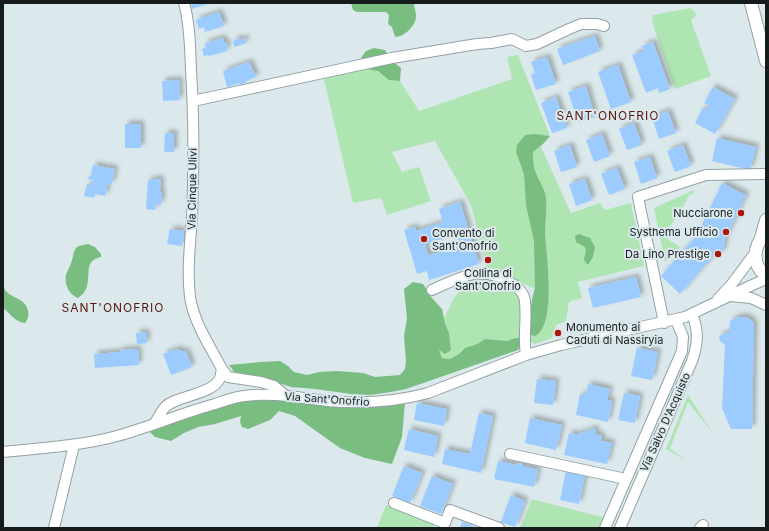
<svg xmlns="http://www.w3.org/2000/svg" width="769" height="531" font-family="Inter,sans-serif">
  <style>
    .green { fill: #afe5b3 }
    .forest { fill: #79bd80 }
    .building { fill: #9bcbff; fill-rule: evenodd; filter: url(#shadow) }
    .lines { fill: none; stroke-linecap: round; stroke-linejoin: round }
    .minor-casing { stroke: #93a1a5; stroke-width: 12 }
    .major-casing { stroke: #93a1a5; stroke-width: 14 }
    .minor { stroke: #fff; stroke-width: 10 }
    .major { stroke: #fff; stroke-width: 12 }
    .poi-dot { fill: #a8170a; stroke: #dbe9ed; stroke-width: 1.5 }
    .labels { text-anchor: middle; dominant-baseline: central; stroke-width: 4; stroke-linejoin: round; paint-order: stroke }
    .street-label { font-size: 11px; fill: #161b1c; stroke: #dbe9ed }
    .poi-label { font-size: 11px; fill: #161b1c; stroke: #dbe9ed; text-anchor: end }
    .neighbourhood-label { font-size: 12px; letter-spacing: 1px; fill: #5a170f; stroke: #dbe9ed }
  </style>
  <defs>
    <filter id="shadow"><feDropShadow dx="3.5" dy="-3.5" stdDeviation="2" flood-color="#0004"/></filter>
  </defs>
  <rect width="100%" height="100%" fill="#dbe9ed"/>
  <path class="green" d="M691,8L697,15L691,20L711,76L675,89L652,22L653,15Z
    M518,55L550,136L525,135L519,154L540,145L571,213L600,203L605,210L631,203L644,266L578,282L582,298L569,302L566,321L556,325L552,338L535,344L529,341L527,333L536,315V289L487,268L471,205L435,141L392,152L402,172L419,167L431,201L387,215L383,202L380,198L353,203L323,75L365,66C369,69 372,69 377,71C387,74 387,82 400,81L419,111L512,79L507,57Z
    M694,190L693,195L690,194L677,217L663,236L680,247L665,262L654,208Z
    M478,276H499L517,287L523,310L521,338H515L507,341L485,339L477,344L465,348L459,354L450,359L442,358L438,349L451,350L449,333L444,318L454,298L464,285Z
    M688,395L713,433L688,402L670,449L687,461L666,449Z
    M532,499L606,518L600,528H520Z
    M386,505L436,522L433,528H377Z"/>
  <path class="forest" d="M351,3H414C414,7 416,12 416,16C416,26 404,37 395,37L392,27L388,24L389,15L386,12H357L353,10Z
    M374,48L385,50L392,61L401,68L400,81L389,80L378,71L371,70L365,66L361,58L366,51Z
    M535,134L550,136L543,144L533,152C533,157 533,162 534,167C536,176 542,184 545,193C548,205 545,220 545,233C546,254 557,325 535,336L531,335L527,329L533,295L535,288L534,241L526,205L524,174L516,152L517,145L525,135Z
    M579,234L590,238L595,247L593,257L588,265L584,260L586,250L585,247L576,242L575,236Z
    M88,244L95,247L101,254V257C78,261 98,286 78,298C69,295 64,284 66,275C67,271 70,267 71,263C73,259 73,252 76,248C79,245 84,245 88,244Z
    M3,281C4,283 4,288 5,290C12,299 26,298 28,311C29,316 28,319 25,323C16,323 10,313 3,308Z
    M413,282L423,284L432,298L442,309L445,323L449,333L451,350L445,354L439,350L442,358L450,359L459,354L465,348L477,344L485,339L507,341L515,338H521V344L518,350L406,389L391,392L370,395L351,394L315,389L291,387L276,382L235,373L229,365L260,362L280,361L288,366L294,372L307,375L319,372L337,371L363,373L375,377L400,375L405,369L406,361L404,336L407,318L404,289Z
    M248,398L405,402L402,437L392,464L365,458L340,448L295,416L279,411L270,420L248,429L242,427L240,422L241,416L215,424L198,427L184,433L171,441L155,437L150,432L199,412Z"/>
  <path class="building" d="M191,3H207V4L192,9Z
    M219,12L224,26L205,32L204,27L199,29L196,20Z
    M595,36L600,51L563,65L557,49Z
    M223,38L224,43L226,42L228,47L226,48L227,51L209,56L208,55L204,56L202,49L206,48L205,43Z
    M239,38L240,40L245,38L246,43L235,47L233,41Z
    M653,42L670,89L659,93L658,88L646,93L632,55L644,51L642,46Z
    M547,57L556,84L536,90L531,75L535,73L531,62Z
    M249,62L256,77L246,81L247,82L240,85L239,83L227,87L223,71Z
    M618,65L631,102L611,109L598,72Z
    M179,80L180,100L163,101L162,81Z
    M586,86L595,117L578,122L568,92Z
    M713,87L735,99L715,134L695,123L703,108L707,110L709,105L704,103Z
    M556,97L567,128L552,133L541,103Z
    M668,111L676,133L659,139L652,117Z
    M634,123L642,145L627,150L619,129Z
    M125,124H141V148H125Z
    M165,133H174V152H164Z
    M602,134L610,156L594,162L586,140Z
    M717,138L756,147L750,170L712,161Z
    M570,145L577,167L561,172L554,151Z
    M683,145L691,166L675,172L667,151Z
    M650,157L657,178L641,184L634,162Z
    M93,165L115,169L112,184L108,183L105,196L95,194L94,198L84,196L87,184L92,186L93,180L88,179L89,176H91Z
    M617,168L625,189L609,195L601,174Z
    M153,179H161L160,192H162L161,205L156,204L155,210L146,209L148,180H153Z
    M585,179L592,200L576,206L569,184Z
    M722,183L746,195L725,239L723,251L718,255H714L680,294L661,276L697,235Z
    M460,202L479,264L429,280L427,271L417,274L404,230L415,227L416,231L443,222L439,209ZM457,235L461,247L428,255L425,244Z
    M170,229L184,231L182,246L167,244Z
    M636,277L641,297L593,308L588,288Z
    M738,317H745L750,319L754,324L752,429H731L722,408L725,345L720,341L719,336L729,332L730,321Z
    M146,332L147,343L137,344L136,333Z
    M637,348L658,352L652,380L631,376Z
    M138,349L139,365L95,368L94,354L120,352V350Z
    M177,349L183,352L186,351L192,367L171,375L163,354Z
    M537,379L556,381L553,405L534,403Z
    M588,384L610,389L607,400L612,401L608,422L576,415L580,394L586,395Z
    M624,393L640,396L635,423L618,420Z
    M417,403L447,409L444,426L414,420Z
    M479,413L493,416L481,473L442,464L445,449L470,454Z
    M530,418L562,425L556,450L525,443Z
    M591,428L596,430L595,434L602,436L601,441L612,443L607,464L564,455L569,433L579,435V432L585,433L586,430L590,431Z
    M409,429L438,436L434,457L404,450Z
    M498,461L517,465L518,463L523,464V466L538,470L534,487L494,479Z
    M404,466L422,473L410,503L392,496Z
    M566,471L585,475L579,504L560,500Z
    M432,476L453,484L441,514L420,506Z
    M511,495L525,501L515,527L501,522Z
    M462,522L478,528H460Z"/>
  <g class="lines">
    <defs>
      <path id="minor" d="M184,3C190,24 190,48 191,69C194,119 194,169 192,218C190,244 187,271 190,297C194,323 210,346 222,369
        M193,101L392,58L477,44L491,43L512,39L526,46L537,44L569,29L581,24H597L604,26
        M432,290C461,277 481,264 511,283C518,286 525,295 525,302C527,319 523,336 526,355
        M731,296L751,298L766,305
        M718,299L731,285L755,253
        M664,323L638,197L706,175L766,174
        M155,423C158,418 161,412 165,407C177,395 213,395 220,378C221,376 221,372 222,369L228,377L261,382L274,386L285,395
        M3,452C41,448 80,446 117,436C150,427 182,413 215,404C224,401 234,397 244,396C272,392 300,398 328,401C362,404 395,402 428,393L526,355L561,345L685,317L748,287L766,279
        M510,454L626,479
        M394,503L445,523L450,510L499,528
        M54,528L74,445
        M605,528L682,351L683,337L676,320
        M620,528L692,361C698,344 699,331 692,314
        M700,528L703,525"/>
      <path id="major" d="M751,3L766,61
        M766,233C753,246 751,264 766,276
        M761,238L766,220"/>
    </defs>
    <use href="#minor" class="minor-casing"/>
    <use href="#major" class="major-casing"/>
    <use href="#minor" class="minor"/>
    <use href="#major" class="major"/>
  </g>
  <g class="poi-dot">
    <circle cx="741" cy="213" r="4"/>
    <circle cx="726" cy="232" r="4"/>
    <circle cx="424" cy="239" r="4"/>
    <circle cx="718" cy="254" r="4"/>
    <circle cx="488" cy="260" r="4"/>
    <circle cx="558" cy="333" r="4"/>
  </g>
  <g class="labels">
    <g class="street-label">
      <text transform="translate(192 189) rotate(-89)">Via Cinque Ulivi</text>
      <text transform="translate(327 399) rotate(4)">Via Sant'Onofrio</text>
      <text transform="translate(665 422) rotate(-66)">Via Salvo D'Acquisto</text>
    </g>
    <g class="poi-label">
      <text x="733" y="213">Nucciarone</text>
      <text x="718" y="232">Systhema Ufficio</text>
      <text x="432" y="233" text-anchor="start">Convento di<tspan x="432" dy="13">Sant'Onofrio</tspan></text>
      <text x="710" y="254">Da Lino Prestige</text>
      <text x="488" y="273" text-anchor="middle">Collina di<tspan x="488" dy="13">Sant'Onofrio</tspan></text>
      <text x="566" y="327" text-anchor="start">Monumento ai<tspan x="566" dy="13">Caduti di Nassiryia</tspan></text>
    </g>
    <g class="neighbourhood-label">
      <text x="608" y="115">SANT'ONOFRIO</text>
      <text x="113" y="307">SANT'ONOFRIO</text>
    </g>
  </g>
  <rect width="769" height="531" fill="none" stroke="#161b1c" stroke-width="8"/>
</svg>
